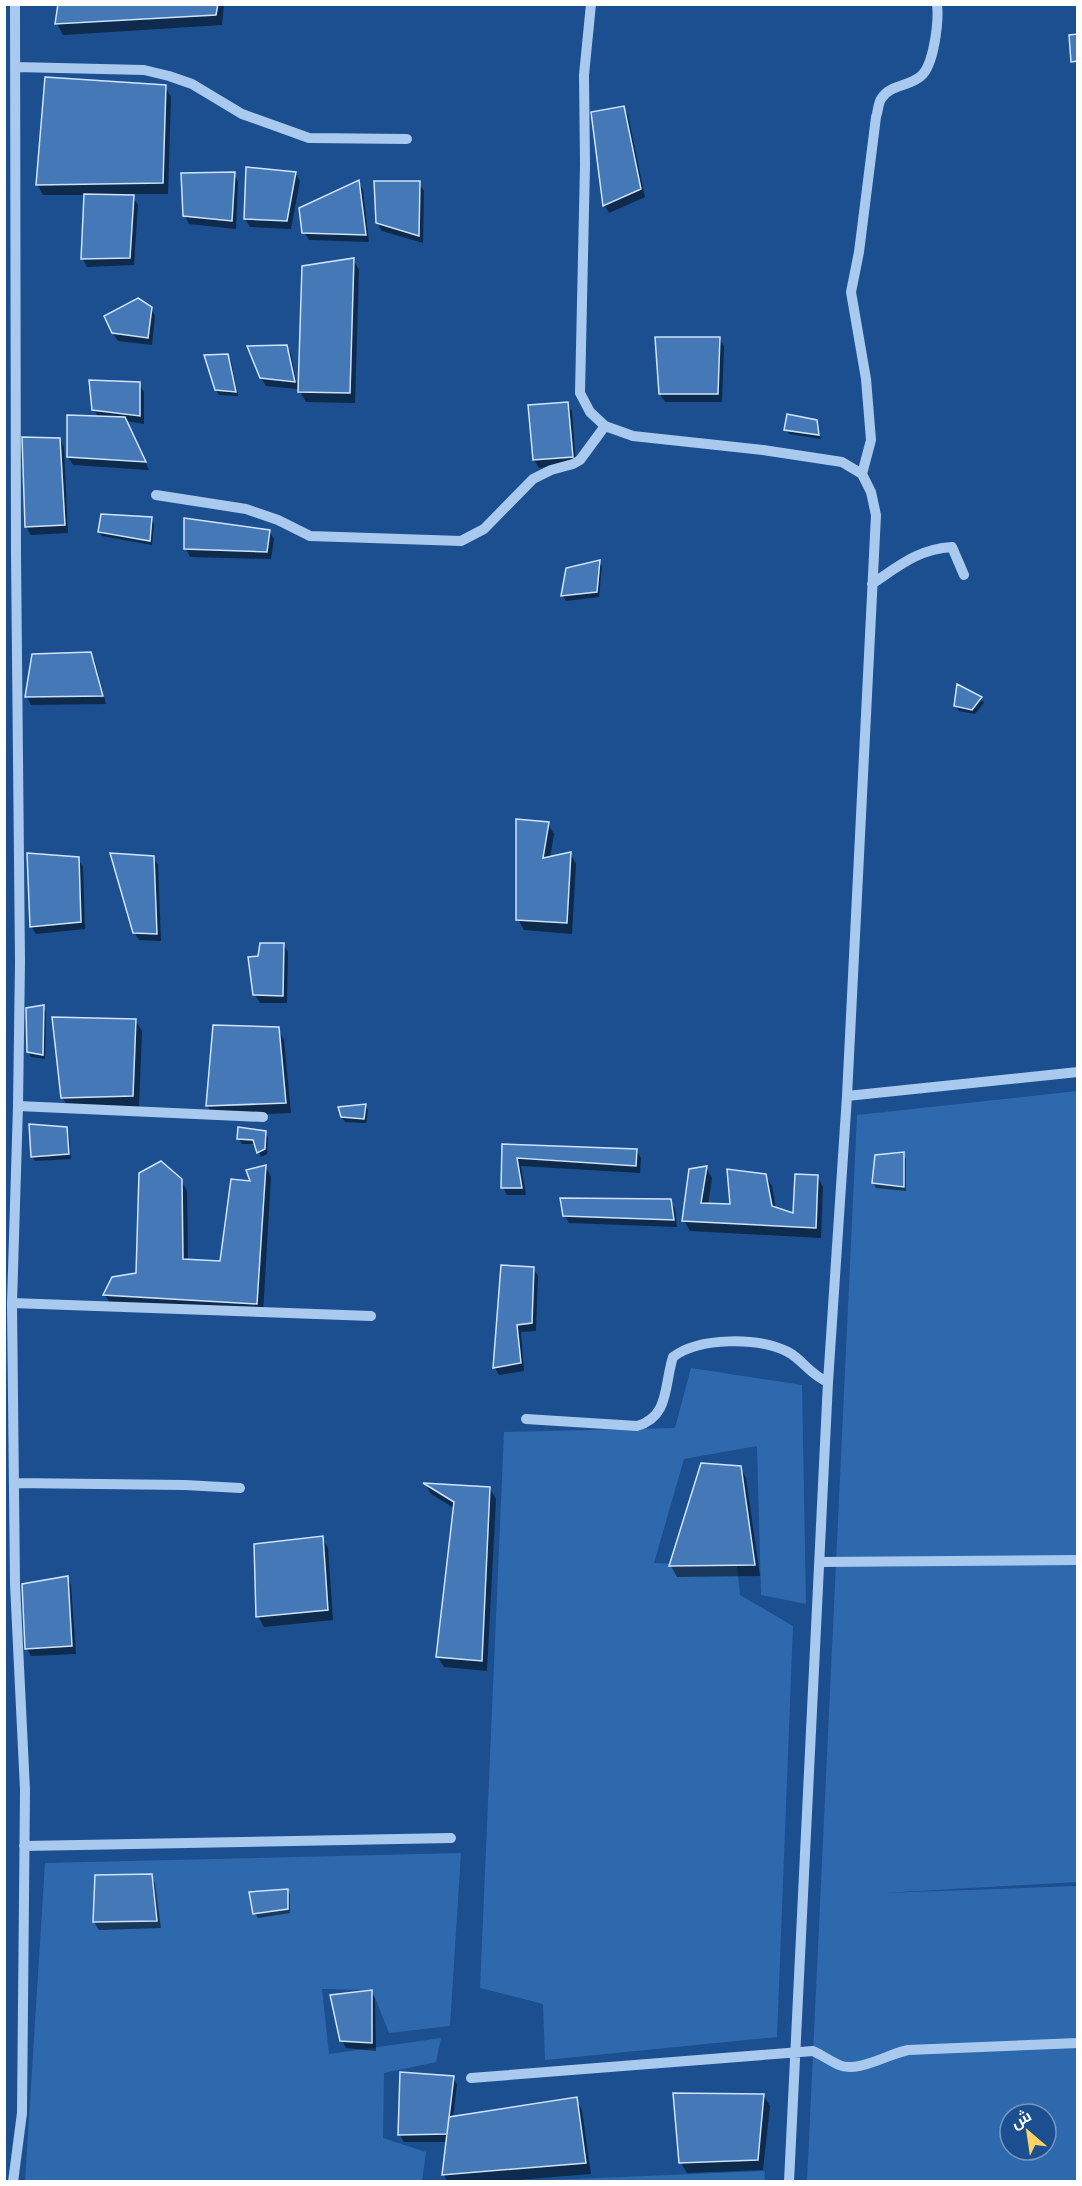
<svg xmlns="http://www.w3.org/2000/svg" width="1082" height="2186" font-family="'Work Sans',Cairo,sans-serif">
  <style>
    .green { fill: #2e69ad; fill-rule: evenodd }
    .shadow { fill: #0007 }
    .building { fill: #4478b7; stroke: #cfe3fa; stroke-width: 1.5 }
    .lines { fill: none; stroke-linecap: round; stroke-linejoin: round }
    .minor { stroke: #a9c9ee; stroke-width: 10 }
  </style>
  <rect width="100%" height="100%" fill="#1b4f8f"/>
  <path class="green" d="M1077,1091V1882L883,1893L1077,1886V2181L807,2182L857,1115ZM1010,2114H1046V2150H1010Z
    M691,1368L802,1385L806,1604L761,1595L757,1446L684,1459L654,1563L737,1566L740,1595L793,1626L777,2037L545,2060L543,2004L480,1988L504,1432L675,1428Z
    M461,1853L450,2026L389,2033L372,1990L322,1989L329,2054L441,2038L436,2062L384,2073L383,2138L426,2152L422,2181L25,2182L45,1863Z
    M765,2171L764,2182L526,2181Z"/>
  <path class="shadow" d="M60,4H224L222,25L63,35L57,24Z
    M165,87L171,97L168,194H131L138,205L134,265L87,267L83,259L86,195H43L37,184Z
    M623,108L628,115L645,197L609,213L605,206L593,113Z
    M295,173L300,181L291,229L250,227L245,219Z
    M234,174L238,182L236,229L189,224L185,216Z
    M359,182L363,190L369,242L309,240L304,232Z
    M419,183L424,191L423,243L382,231L377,223Z
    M353,259L359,270L355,403L306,402L300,392Z
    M151,308L155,316L152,345L118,341L113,333Z
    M719,338L724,346L722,402H665L660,394Z
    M287,346L291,354L298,389L266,386L261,378Z
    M228,356L231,361L238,396L219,395L216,390Z
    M139,384L144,392V424L126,421L149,470L73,465L68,457L99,418L94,410Z
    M567,404L572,411L576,464L539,468L534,460Z
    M816,421L821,439L789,434L786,429Z
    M60,439L64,447L68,533L31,535L26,527Z
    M151,519L154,524L152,545L102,536L99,532Z
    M269,531L274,539L271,559L190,557L186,549Z
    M599,562L602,566L599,597L566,601L563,596L567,569Z
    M91,653L95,661L106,704L31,705L27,697L33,656Z
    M958,686L981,699L984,703L975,714L959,711L956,706Z
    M548,824L554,834L550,858L570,853L576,864L572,934L524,930L518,919Z
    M153,857L158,865L161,941L139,940L134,932Z
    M78,859L83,867L85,929L36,934L31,926Z
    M283,944L288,952L287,1003H260L255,995Z
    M43,1007L46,1012L45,1059L31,1057L28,1052Z
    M135,1020L142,1031L139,1107L69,1108L62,1097Z
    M278,1029L284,1040L291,1113L213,1116L207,1105Z
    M365,1105L368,1110L366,1123L345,1122L342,1117Z
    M66,1129L69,1134L71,1159L35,1161L32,1156Z
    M265,1132L268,1137L267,1154L261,1157L256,1144H242L239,1139Z
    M504,1146L636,1150L641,1158L640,1173L521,1166L526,1195H507L503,1187Z
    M903,1154L906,1159V1191L876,1188L873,1183Z
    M265,1166L271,1177L263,1314L111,1305L105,1295L137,1274L181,1180L187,1191L188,1261L221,1262L252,1183Z
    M706,1168L712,1178L708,1205H732L765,1175L772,1186L776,1209L795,1215L817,1176L823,1187L821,1238L690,1231L684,1220Z
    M670,1201L675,1209L677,1227L569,1223L564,1215Z
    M533,1268L538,1276L536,1331L521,1332L524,1371L499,1375L494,1367Z
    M702,1465L740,1467L746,1478L760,1576L677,1577L671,1566Z
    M426,1485L490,1489L496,1499L487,1671L444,1667L438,1657L454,1508L431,1494Z
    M322,1538L328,1548L333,1620L264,1627L258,1616Z
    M67,1578L71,1585L76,1654L31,1656L27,1648Z
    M151,1875L155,1883L161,1928L99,1930L94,1922L97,1877Z
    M288,1890L290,1895V1913L258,1918L255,1913Z
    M371,1992L375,1999L376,2051L346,2048L342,2040Z
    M453,2077L457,2085L453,2118L576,2099L582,2110L591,2174L493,2182H448L444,2175L447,2142H404L400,2135Z
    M764,2096L770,2106L763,2170L687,2173L681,2163Z"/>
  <path class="building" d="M58,4H218L216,15L55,24Z
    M1078,34V61L1071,62L1069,35Z
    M45,77L166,85L163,183L36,185Z
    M624,106L641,189L603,206L591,112Z
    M246,167L296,172L287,221L244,219Z
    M235,172L232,221L183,216L181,173Z
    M359,180L366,235L302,233L299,208Z
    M374,181H420L419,236L376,223Z
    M84,194L134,195L130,258L81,259Z
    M354,258L350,393L298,392L302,266Z
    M138,298L152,307L148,338L112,333L104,316Z
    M655,337H720L718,394H659Z
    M287,345L295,382L260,378L247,346Z
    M228,354L236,392L215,390L204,355Z
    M89,380L140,382V416L92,410Z
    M568,402L573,457L533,460L528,405Z
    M787,414L817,420L819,435L784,430Z
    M67,415L125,417L146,462L67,457Z
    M22,437L60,438L65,525L25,527Z
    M101,514L152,517L150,541L98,532Z
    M184,518L270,530L267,552L184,549Z
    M600,560L597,592L561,596L566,568Z
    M91,652L103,696L25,697L32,654Z
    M957,684L982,697L972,710L954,706Z
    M516,819L549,822L543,858L571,852L567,923L516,920Z
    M27,853L79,857L81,922L30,927Z
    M110,853L154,856L157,934L133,933Z
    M260,943H284L283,996L253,995L248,957L258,956Z
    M44,1005L43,1055L27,1052L26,1008Z
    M52,1017L136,1019L133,1096L61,1098Z
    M213,1025L279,1027L286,1103L206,1106Z
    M366,1104L364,1119L341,1117L338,1107Z
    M29,1124L67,1127L69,1154L31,1157Z
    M238,1127L266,1131L265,1149L257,1153L253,1140L237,1139Z
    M502,1144L637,1149L636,1166L517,1158L522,1188H501Z
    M904,1152V1187L872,1183L875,1155Z
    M161,1161L182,1179L183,1259L220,1261L231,1179L250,1181L246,1170L266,1165L257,1304L103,1295L112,1277L136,1273L139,1173Z
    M707,1166L701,1203L730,1204L727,1169L766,1174L772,1206L793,1213L795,1174L818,1175L816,1228L682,1221L689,1169Z
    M560,1198L671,1199L674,1220L563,1216Z
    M501,1265L534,1267L532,1323L517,1325L521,1363L493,1368Z
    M701,1463L741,1466L755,1565L669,1566Z
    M423,1483L490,1487L482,1661L436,1657L454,1502Z
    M323,1536L328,1610L256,1617L254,1544Z
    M68,1576L72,1646L25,1649L22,1584Z
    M152,1874L157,1921L93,1922L95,1875Z
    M288,1889V1909L253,1914L249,1892Z
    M372,1990V2043L340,2041L330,1995Z
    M400,2072L454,2076L447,2134L398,2135Z
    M673,2093L764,2094L758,2160L679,2163Z
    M577,2097L586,2163L442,2175L449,2117Z"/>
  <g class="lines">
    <path class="minor" d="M591,4L584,75L585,165L580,393L590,412L605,426L633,436L763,450L842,462L862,474L871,492L876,515L847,1096L828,1382L789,2182
      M16,67L144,70L169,76L192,84L242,114L309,138L407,139
      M862,474L871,440L866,379L851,292L859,252L876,117C878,112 878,104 881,99C890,84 909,87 921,76C934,65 939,21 937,4
      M156,495L246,509L278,520L310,536L461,541L484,529L533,479L551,470L573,464L580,460L605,426
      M872,584C899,566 918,549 952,547L964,575
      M847,1096L1078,1072
      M18,1106L263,1117
      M12,1303L371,1316
      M526,1419L637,1426C670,1417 664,1384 673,1357C699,1337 759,1337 788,1352C802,1359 810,1375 828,1382
      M14,1483L185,1485L240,1488
      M820,1562L1078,1560
      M24,1846L451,1838
      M471,2078L813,2051C822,2055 830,2061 839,2065C858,2073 888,2054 908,2050L1078,2043
      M13,2182L22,2113L25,1790L15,1584L12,1303L18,1106L20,962L16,555L15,4"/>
  </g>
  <rect width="1082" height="2186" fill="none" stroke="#ffffff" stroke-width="12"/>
  <g transform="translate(1028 2132) rotate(331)"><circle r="28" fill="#1b4f8f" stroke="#7695bc" stroke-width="1.5"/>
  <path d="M0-4.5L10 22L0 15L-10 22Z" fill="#ffd166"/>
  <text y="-9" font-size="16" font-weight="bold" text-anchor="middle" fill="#ffffff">ش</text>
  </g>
</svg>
